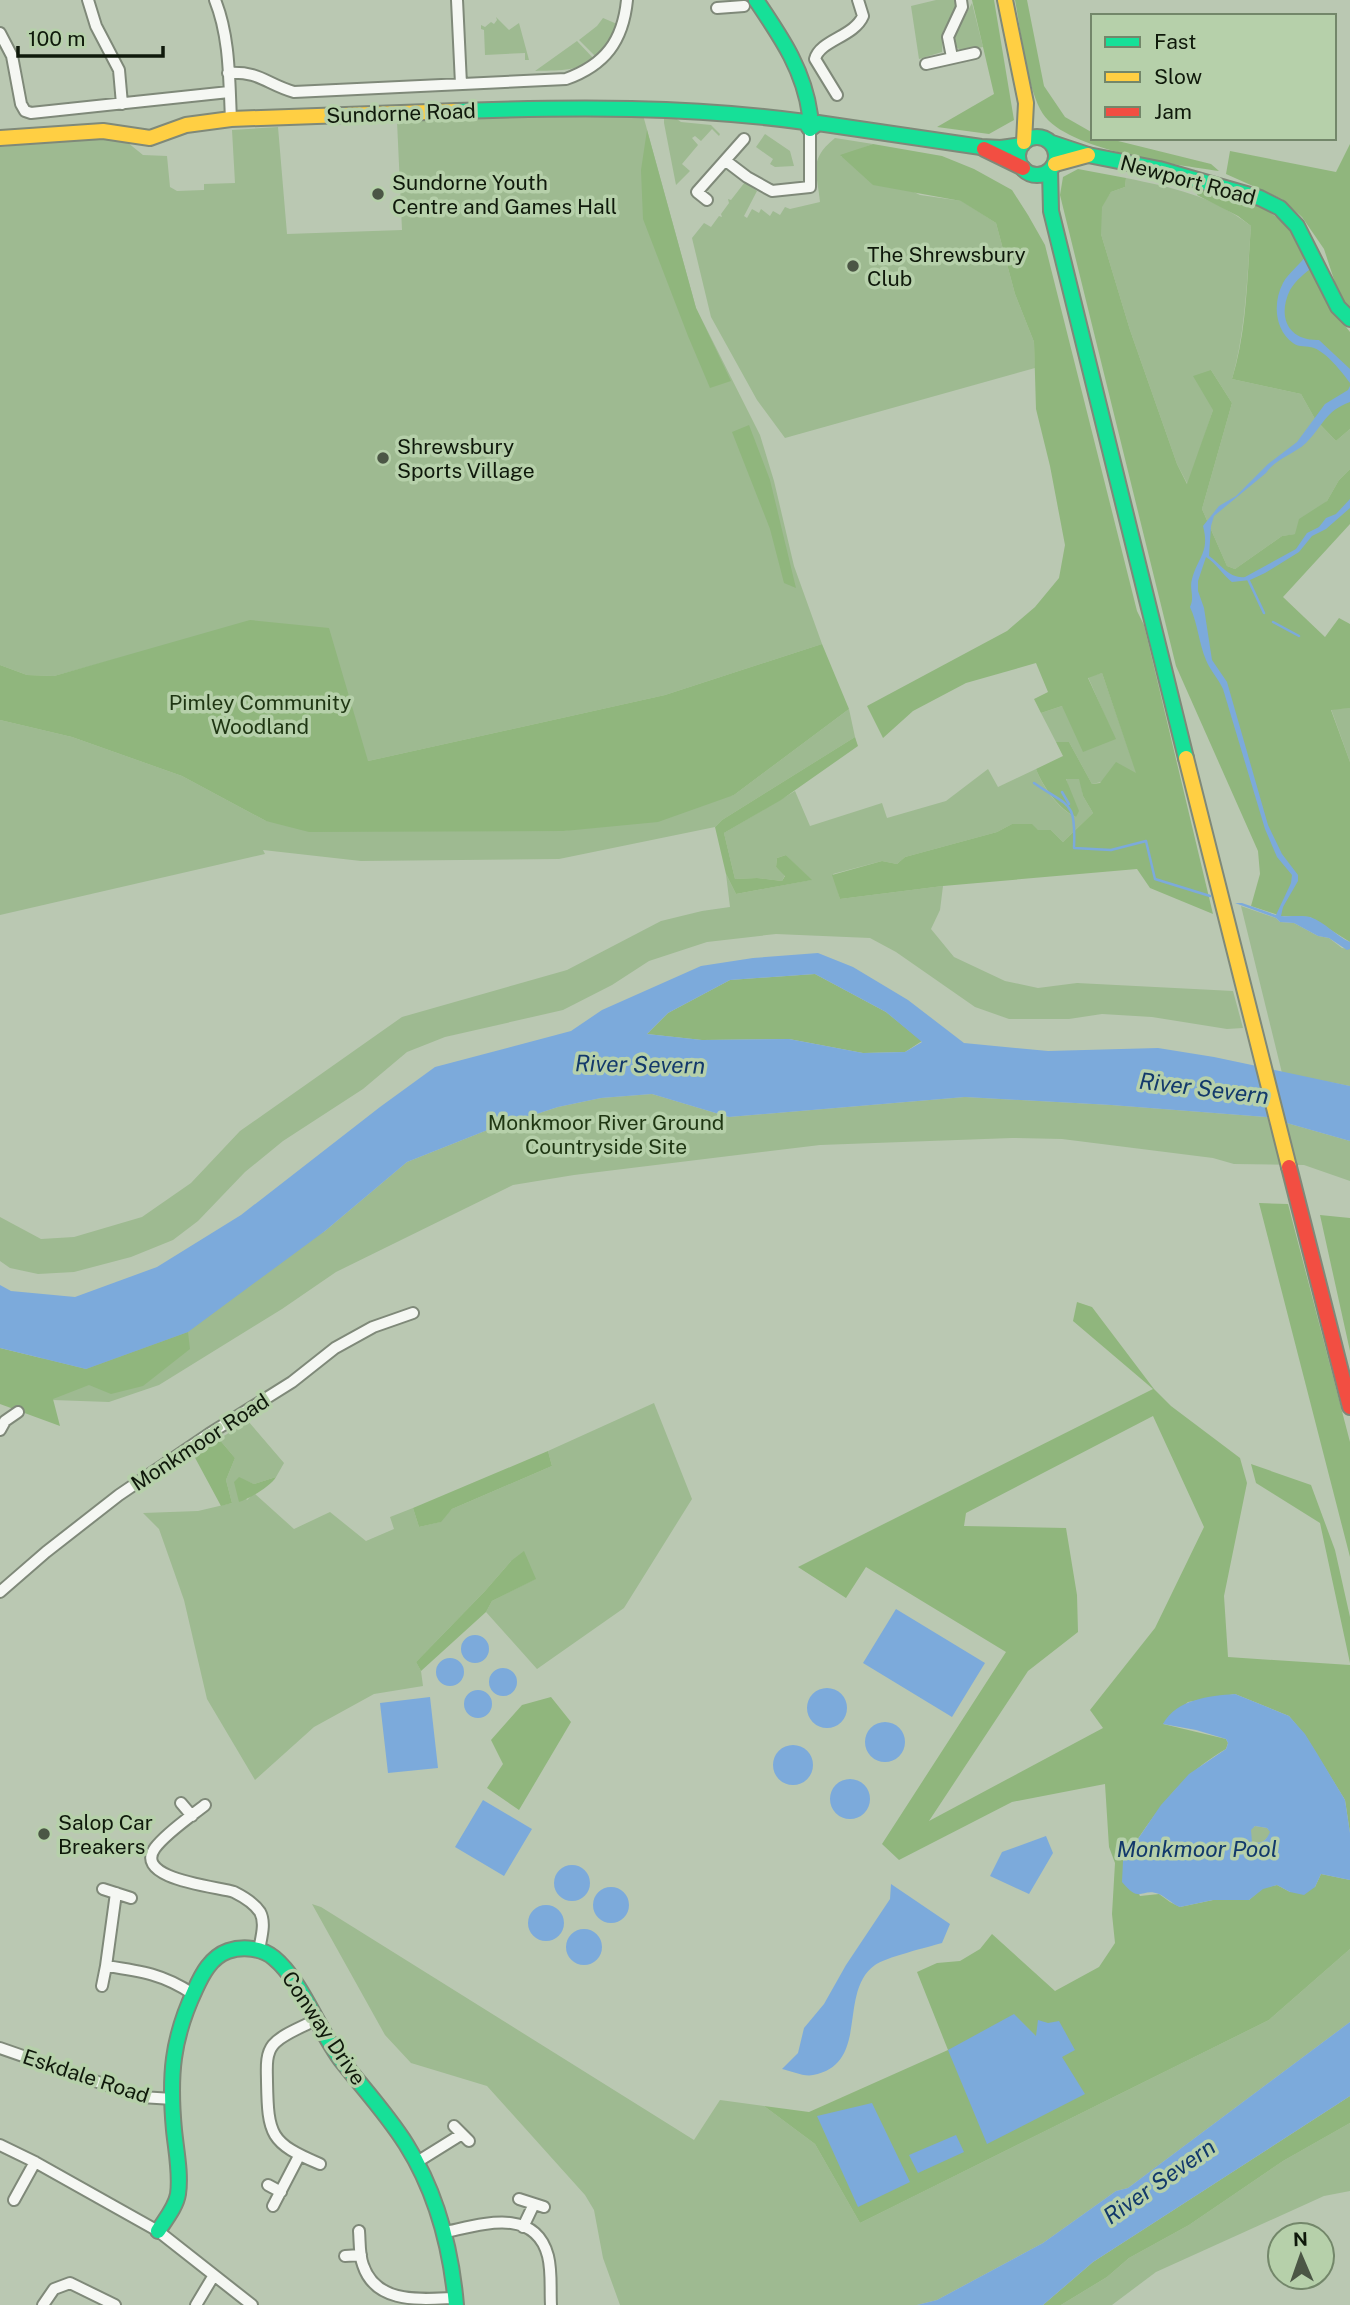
<svg xmlns="http://www.w3.org/2000/svg" width="1350" height="2305" font-family="'Public Sans',sans-serif">
  <style>
    .green { fill: #9eba91 }
    .forest { fill: #90b67d; fill-rule: evenodd }
    .water { fill: #7caadb; fill-rule: evenodd }
    .lines { fill: none; stroke-linecap: round; stroke-linejoin: round }
    .stream { stroke: #7caadb; stroke-width: 2.5 }
    .street-casing { stroke: #7f8979; stroke-width: 14 }
    .fast-casing { stroke: #7f8979; stroke-width: 18 }
    .slow-casing { stroke: #7f8979; stroke-width: 18 }
    .jam-casing { stroke: #7f8979; stroke-width: 18 }
    .street { stroke: #f5f7f3; stroke-width: 10 }
    .fast { stroke: #16e098; stroke-width: 14 }
    .slow { stroke: #ffcf43; stroke-width: 14 }
    .jam { stroke: #f24e42; stroke-width: 14 }
    .poi-dot { fill: #4b5645; stroke: #b6d0aa; stroke-width: 2.5 }
    .labels { text-anchor: middle; dominant-baseline: central; stroke-width: 7; stroke-linejoin: round; paint-order: stroke }
    .street-label { font-size: 21px; fill: #0f190b; stroke: #b6d0aa }
    .poi-label { font-size: 21px; fill: #0f190b; stroke: #b6d0aa; text-anchor: start }
    .park-label { font-size: 21px; fill: #1f3613; stroke: #b6d0aa }
    .water-label { font-size: 23px; font-style: italic; fill: #12396b; stroke: #b6d0aa }
  </style>
  <rect width="100%" height="100%" fill="#bac8b2"/>
  <path class="green" d="M936,0H957L956,9L943,31L942,52L919,59L911,6Z
    M972,3L983,47L962,51L956,47L954,37Z
    M496,17L509,30L519,23L529,60H525V53L485,55L484,30L481,29V25L485,27L491,22L494,24L497,20Z
    M603,18L617,24L612,35L596,57L579,40L597,26Z
    M577,41L594,59C577,72 556,70 535,71Z
    M632,114L643,115L696,308L760,435L774,481L794,566L822,644L665,695L368,761L149,650L54,676L27,675L0,665V147L95,137L122,138L143,155L167,156L170,187L177,191L204,190V184L235,183L232,130L278,127L287,234L402,230L397,121L536,115Z
    M674,117L681,122L711,125L720,134L719,136L712,129L701,141L695,136L692,138L698,145L682,164L690,171L676,185L664,123V119Z
    M765,134L790,151L794,166L775,167L770,164L773,159L756,147Z
    M835,138L873,144L841,156L920,195L962,201L996,223L1015,294L1034,342L1035,368L785,438L757,400L711,317L692,238L704,223L711,227L719,216L722,217L721,214L729,203L728,199L731,200L745,182L757,191L744,216L747,218L752,209L759,213L761,209L770,216L773,211L780,215L785,207L790,209L820,202C817,171 808,160 835,138Z
    M1126,178C1174,188 1211,195 1251,226C1247,276 1246,330 1232,379L1301,394L1315,419L1336,441L1350,429V469L1339,480L1327,501L1296,534L1282,536L1235,569L1227,566L1202,509L1232,403L1211,370L1213,410L1188,485L1177,464L1130,330L1101,234V207L1111,192L1125,187Z
    M1102,673L1137,774L1092,784L1069,742H1056L1041,713L1062,706L1115,739L1088,677Z
    M1350,708V762L1331,709Z
    M849,709L855,737L722,820L715,827L559,859L361,861L263,850L265,854L0,915V720L72,737L182,776L266,821L564,831L734,795Z
    M988,769L998,787L1036,769C1043,787 1058,809 1076,817L1066,778L1080,779L1083,796L1093,813L1063,842L1051,830H1038L1012,824L997,832L905,857L897,864L882,861L833,874L840,899L943,886L940,910L931,929L954,957L1005,981L1038,988L1077,983L1233,991L1243,1028L1227,1029L1152,1017L1102,1014L1069,1019H1009L975,1007L896,952L870,938L776,934L707,942L649,961L612,985L563,1010L445,1037L407,1052L363,1089L283,1141L245,1172L198,1221L173,1240L131,1257L74,1272L38,1274L10,1268L0,1261V1217L41,1239L74,1237L142,1217L191,1183L240,1131L402,1017L567,970L661,921L702,911L730,907L726,874L736,894L811,880L786,855L777,858L776,867L785,875L782,881L757,878L735,879L724,833L795,791L810,826L882,803L887,818L946,801Z
    M1241,906L1276,918L1280,922L1294,923L1318,936L1329,938L1342,948L1350,949V1086L1282,1073Z
    M652,1094L729,1117L965,1097L1111,1105L1266,1117L1350,1141V1181L1304,1165L1234,1164L1213,1158L1062,1139L1012,1138L820,1145L574,1175L513,1185L336,1272L282,1309L159,1385L109,1402L53,1400L42,1358L86,1369L325,1231L407,1162L490,1129L558,1107L601,1098Z
    M654,1403L692,1499L624,1608L537,1669L486,1612L492,1601L535,1579L511,1561L485,1591L416,1662L421,1671L423,1686L374,1694L314,1727L255,1780L207,1699L184,1600L159,1529L143,1513L198,1511L232,1503L226,1480L235,1458L219,1439L248,1421L284,1463L276,1477L254,1484L239,1478L235,1482L247,1500L254,1493L294,1529L330,1512L366,1541L394,1529L390,1517L413,1508L419,1527L440,1522L452,1509L552,1466L548,1451Z
    M1255,1826L1267,1828L1271,1832C1266,1841 1262,1844 1251,1842V1829Z
    M312,1904L321,1907L694,2140L720,2100L764,2106L815,2144L860,2223L1269,2020L1350,1949V2022L1128,2188L1116,2191L1043,2243L937,2300L917,2305H620L603,2258L594,2210L585,2195L487,2086L411,2063L385,2035Z
    M1350,2123V2191L1324,2196L1156,2272L1112,2305H1061L1107,2277L1129,2258L1189,2225L1283,2161Z"/>
  <path class="forest" d="M972,0H994L1014,120L989,134L937,127L994,94Z
    M1015,0H1027L1044,86L1065,117L1093,133V138H1106L1211,164L1219,171C1177,165 1067,150 1043,114C1027,89 1021,31 1015,0Z
    M647,130L696,308L731,381L710,388L688,336L643,219L641,170Z
    M873,144L942,156L974,169L1012,190L1028,215L1045,245L1137,611L1144,625L1213,914L1150,888L1137,869L943,886L840,899L832,875L882,861L897,864L905,857L997,832L1012,824H1032L1038,830H1051L1063,842L1093,813L1083,796L1079,779H1066L1079,811L1076,817C1059,809 1043,787 1036,769L1063,756L1056,742H1069L1092,784L1100,783L1116,762L1136,773L1102,673L1088,678L1116,739L1083,752L1062,706L1041,713L1034,699L1048,692L1036,663L966,683L913,711L883,738L867,706L1007,631L1035,607L1059,578L1065,545L1050,466L1036,409L1034,342L1015,294L996,223L961,201L873,185L840,155Z
    M1350,144V312L1341,301L1324,249L1302,217L1282,199L1226,174L1230,151L1336,172Z
    M1078,169L1126,178L1125,187L1111,192L1102,207L1101,234L1130,330L1177,464L1187,484L1213,410L1193,376L1211,370L1232,403L1202,509L1227,566L1235,569L1282,536L1295,534L1299,519L1327,501L1339,480L1350,469V524L1283,597L1325,637L1339,618L1350,624V708L1331,710L1350,762V942L1310,917L1281,916L1251,906L1260,874L1258,851L1176,666L1060,195L1063,177Z
    M1199,188L1258,204L1282,221L1297,236L1314,266L1331,308L1350,332V429L1336,441L1315,419L1301,394L1232,379C1247,331 1247,277 1251,226L1238,216L1197,195Z
    M749,425L770,480L796,588L784,583L770,529L732,432Z
    M250,620L329,628L368,761L665,695L822,644L849,709L734,795L658,822L564,831L309,832L266,821L182,776L72,737L0,720V665L27,675L54,676Z
    M855,737L858,746L781,800L724,833L735,879L757,878L782,881L785,876L776,867L777,858L786,855L812,880L736,894L726,874L715,827L722,820Z
    M815,974L886,1012L922,1041L905,1052L863,1053L789,1039L702,1040L647,1034L668,1013L730,980Z
    M1259,1203L1288,1204L1350,1442V1557Z
    M1320,1215L1350,1218V1351Z
    M1077,1302L1092,1307L1154,1389L1171,1406L1240,1458L1247,1483L1224,1596L1228,1657L1350,1665V1833L1345,1800L1305,1735L1289,1716L1235,1694L1188,1702L1163,1724L1226,1739L1228,1743L1226,1749C1177,1777 1154,1815 1123,1861L1140,1896L1159,1894L1170,1902L1180,1907L1213,1900H1249L1263,1888L1277,1885L1290,1892L1315,1887L1321,1874L1350,1880V1949L1269,2020L860,2223L815,2144L764,2106L809,2112L948,2050L917,1972L937,1963L960,1961L980,1949L992,1934L1055,1991L1099,1967L1115,1943L1112,1914L1115,1863L1109,1847L1105,1784L1012,1802L899,1860L882,1844L1006,1652L866,1567L846,1598L798,1567L1153,1389L1073,1321ZM1153,1416L1204,1527L1155,1628L1090,1710L1103,1728L929,1821L1028,1671L1078,1632L1077,1595L1066,1528L964,1526L966,1513Z
    M188,1332L190,1349L143,1386L111,1394L89,1385L53,1399L60,1426L0,1404V1348L86,1369Z
    M219,1439L235,1458L226,1480L232,1503L221,1506L193,1454Z
    M548,1451L552,1466L452,1509L441,1522L419,1527L413,1508Z
    M1251,1464L1311,1485L1335,1550L1350,1617V1663L1320,1523L1256,1483Z
    M239,1477L254,1484L276,1477C271,1486 249,1499 239,1502L234,1482Z
    M524,1551L536,1579L492,1601L486,1612L421,1671L416,1662L485,1591L511,1561Z
    M551,1697L571,1722L519,1810L487,1788L503,1764L491,1740L522,1705Z
    M1350,2096V2123L1283,2161L1189,2225L1129,2258L1107,2277L1061,2305H1043L1093,2262Z"/>
  <path class="water" d="M1308,253L1314,266C1305,273 1296,280 1290,290C1277,317 1288,341 1319,340L1350,369V383C1342,372 1327,353 1314,348C1307,345 1299,348 1293,343C1274,329 1273,302 1283,283C1289,272 1301,264 1308,253Z
    M1350,386V402C1325,411 1323,426 1306,443C1293,455 1275,459 1266,473L1214,516L1211,526L1209,556C1221,564 1229,579 1245,577L1296,549L1307,533L1319,527L1326,518L1336,514L1350,499V508L1326,529L1312,536L1299,552L1265,573L1250,580L1232,582C1222,574 1217,564 1206,557L1198,581V591L1204,608L1212,660L1227,682L1268,825L1282,854L1298,875V881L1283,907L1281,916C1290,917 1302,915 1310,917C1325,922 1336,936 1350,942V949L1347,950L1329,938L1318,936L1294,923L1280,922L1276,918L1235,903H1242L1276,915L1291,883L1292,875L1277,857L1265,829L1223,689C1218,678 1210,670 1206,660C1199,644 1198,624 1190,607C1195,597 1189,589 1192,579C1198,557 1210,552 1203,526L1219,506L1236,496L1268,464L1297,442L1325,404L1348,390Z
    M818,953L853,967L908,1000L964,1043L1048,1051L1158,1048L1214,1057L1350,1086V1141L1266,1117L1111,1105L965,1097L729,1117L652,1094L601,1098L558,1107L490,1129L407,1162L325,1231L188,1332L86,1369L0,1348V1285L11,1291L75,1297L157,1267L241,1215L380,1107L435,1067L571,1031L602,1010L701,966L753,958ZM815,974L886,1012L922,1042L905,1052L863,1053L789,1039L702,1040L647,1034L668,1013L730,980Z
    M896,1609L985,1663L952,1717L863,1663Z
    M461 1649a14 14 0 1 1 28 0a14 14 0 1 1-28 0Z
    M436 1672a14 14 0 1 1 28 0a14 14 0 1 1-28 0Z
    M489 1682a14 14 0 1 1 28 0a14 14 0 1 1-28 0Z
    M807 1708a20 20 0 1 1 40 0a20 20 0 1 1-40 0Z
    M464 1704a14 14 0 1 1 28 0a14 14 0 1 1-28 0Z
    M1235,1694L1289,1716L1305,1734L1318,1755L1345,1800L1350,1833V1880L1321,1874L1315,1887L1304,1895L1290,1892L1277,1885L1263,1889L1249,1900H1213L1180,1907C1172,1904 1166,1897 1159,1894C1141,1887 1141,1905 1122,1882L1123,1861L1161,1805L1189,1774L1226,1749L1228,1743L1226,1739L1196,1730L1163,1724C1177,1699 1209,1696 1235,1694ZM1255,1826L1267,1828L1270,1832C1266,1841 1262,1844 1252,1842L1251,1830Z
    M430,1697L438,1768L388,1773L380,1703Z
    M865 1742a20 20 0 1 1 40 0a20 20 0 1 1-40 0Z
    M773 1765a20 20 0 1 1 40 0a20 20 0 1 1-40 0Z
    M830 1799a20 20 0 1 1 40 0a20 20 0 1 1-40 0Z
    M483,1800L532,1829L504,1876L455,1847Z
    M1046,1836L1053,1853L1029,1894L990,1876L1002,1852Z
    M554 1883a18 18 0 1 1 36 0a18 18 0 1 1-36 0Z
    M891,1884L950,1924L942,1943C928,1947 884,1958 875,1965C837,1992 871,2064 813,2075C804,2077 791,2071 782,2069L798,2053L804,2028L824,2004L846,1965L890,1899Z
    M593 1905a18 18 0 1 1 36 0a18 18 0 1 1-36 0Z
    M528 1923a18 18 0 1 1 36 0a18 18 0 1 1-36 0Z
    M566 1947a18 18 0 1 1 36 0a18 18 0 1 1-36 0Z
    M1014,2014L1036,2036L1038,2020L1048,2023L1059,2021L1075,2050L1062,2057L1085,2094L987,2144L948,2050Z
    M1350,2022V2096L1093,2262L1043,2305H917L937,2300L1043,2243L1116,2191L1128,2188Z
    M872,2103L910,2182L858,2207L817,2116Z
    M956,2135L964,2152L918,2173L909,2155Z"/>
  <g class="lines">
    <path class="stream" d="M1248,579L1264,613
      M1273,622L1299,636
      M1034,783C1070,808 1076,800 1074,848L1111,850L1146,841L1155,879L1210,896
      M1062,792L1069,804"/>
    <defs>
      <path id="street" d="M88,0L96,26L119,70L122,104
        M215,0C230,37 229,80 231,119
        M457,0L461,84
        M717,8L744,6
        M0,33L12,56L21,104L25,111L31,113L229,92
        M952,57L948,37L962,7L961,0
        M926,64L975,53
        M228,73C260,71 266,84 294,92L566,79C605,65 623,41 627,0
        M837,95L815,59C820,40 854,37 863,16L858,0
        M726,161L747,177L772,191L810,187V129
        M707,200L697,192L744,139
        M0,1430L5,1421L18,1412
        M0,1592L46,1552L119,1495L209,1434L292,1382L335,1348L373,1327L413,1313
        M181,1803L192,1816
        M205,1805C190,1817 166,1833 155,1848C132,1880 221,1887 234,1892C244,1897 254,1903 260,1912C266,1923 261,1938 259,1950
        M103,1889L131,1898
        M116,1893L106,1966C141,1971 163,1974 193,1994
        M102,1986L106,1966
        M315,2020C303,2027 282,2034 273,2045C265,2055 267,2070 267,2082C268,2135 270,2143 320,2164
        M0,2048L141,2097L173,2099
        M454,2126L469,2141
        M0,2145L35,2162L158,2231L252,2305
        M417,2162L462,2134
        M268,2185L281,2192
        M519,2199L544,2207
        M14,2200L35,2162
        M273,2206L299,2156
        M523,2227L534,2204
        M359,2231C360,2242 359,2255 363,2265C376,2305 422,2299 456,2298
        M445,2232C480,2225 535,2206 548,2256C552,2272 550,2289 551,2305
        M345,2256L361,2255
        M43,2305L54,2289L70,2283L115,2305
        M196,2305L214,2275"/>
      <path id="fast" d="M756,0C781,37 804,70 810,115
        M457,111C574,107 689,106 805,122L810,129L818,123L981,147L1001,148L1022,145
        M1018 156a19 19 0 1 1 38 0a19 19 0 1 1-38 0Z
        M1052,143L1088,155L1159,169L1260,198L1280,208L1297,226L1338,307L1350,319
        M1050,170L1051,211L1186,758
        M158,2231C165,2220 176,2207 178,2194C181,2174 176,2150 174,2130C169,2076 172,2039 195,1990C202,1974 211,1957 228,1951C243,1946 262,1948 274,1958C301,1980 319,2031 341,2060C363,2088 387,2114 406,2144C437,2193 451,2248 456,2305"/>
      <path id="slow" d="M1005,0L1026,103L1024,142
        M0,138L103,131L150,138L186,125L231,119L457,111
        M1055,164L1088,155
        M1186,758L1289,1167"/>
      <path id="jam" d="M984,149L1023,168
        M1289,1167L1350,1407"/>
    </defs>
    <use href="#street" class="street-casing"/>
    <use href="#fast" class="fast-casing"/>
    <use href="#slow" class="slow-casing"/>
    <use href="#jam" class="jam-casing"/>
    <use href="#street" class="street"/>
    <use href="#fast" class="fast"/>
    <use href="#slow" class="slow"/>
    <use href="#jam" class="jam"/>
  </g>
  <g class="poi-dot">
    <circle cx="378" cy="194" r="7"/>
    <circle cx="853" cy="266" r="7"/>
    <circle cx="383" cy="458" r="7"/>
    <circle cx="44" cy="1834" r="7"/>
  </g>
  <g class="labels">
    <g class="street-label">
      <text transform="translate(401 113) rotate(-2)">Sundorne Road</text>
      <text transform="translate(1188 180) rotate(15)">Newport Road</text>
      <text transform="translate(200 1442) rotate(-33)">Monkmoor Road</text>
      <text transform="translate(324 2028) rotate(56)">Conway Drive</text>
      <text transform="translate(86 2076) rotate(18)">Eskdale Road</text>
    </g>
    <g class="poi-label">
      <text x="392" y="182">Sundorne Youth<tspan x="392" dy="24">Centre and Games Hall</tspan></text>
      <text x="867" y="254">The Shrewsbury<tspan x="867" dy="24">Club</tspan></text>
      <text x="397" y="446">Shrewsbury<tspan x="397" dy="24">Sports Village</tspan></text>
      <text x="58" y="1822">Salop Car<tspan x="58" dy="24">Breakers</tspan></text>
    </g>
    <g class="park-label">
      <text x="260" y="702">Pimley Community<tspan x="260" dy="24">Woodland</tspan></text>
      <text x="606" y="1122">Monkmoor River Ground<tspan x="606" dy="24">Countryside Site</tspan></text>
    </g>
    <g class="water-label">
      <text transform="translate(640 1064) rotate(1)">River Severn</text>
      <text transform="translate(1204 1088) rotate(7)">River Severn</text>
      <text x="1197" y="1848">Monkmoor Pool</text>
      <text transform="translate(1159 2181) rotate(-35)">River Severn</text>
    </g>
  </g>
  <rect x="1091" y="14" width="245" height="126" fill="#b6d0aa" stroke="#73876a" stroke-width="2"/>
  <rect x="1105" y="37" width="35" height="10" fill="#16e098" stroke="#73876a" stroke-width="2"/>
  <text x="1154" y="49" font-size="21" fill="#0f190b">Fast</text>
  <rect x="1105" y="72" width="35" height="10" fill="#ffcf43" stroke="#73876a" stroke-width="2"/>
  <text x="1154" y="84" font-size="21" fill="#0f190b">Slow</text>
  <rect x="1105" y="107" width="35" height="10" fill="#f24e42" stroke="#73876a" stroke-width="2"/>
  <text x="1154" y="119" font-size="21" fill="#0f190b">Jam</text>
  <g transform="translate(1301 2256) rotate(358)"><circle r="33" fill="#b6d0aa" stroke="#73876a" stroke-width="2"/>
  <path d="M0-5L12 26L0 18L-12 26Z" fill="#4b5645"/>
  <text y="-10" font-size="19" font-weight="bold" text-anchor="middle" fill="#0f190b">N</text>
  </g>
  <path d="M18 46v10h145v-10" fill="none" stroke="#0f190b" stroke-width="3.5"/>
  <text x="28" y="46" font-size="21" fill="#0f190b" stroke="#b6d0aa" stroke-width="5" paint-order="stroke">100 m</text>
</svg>
